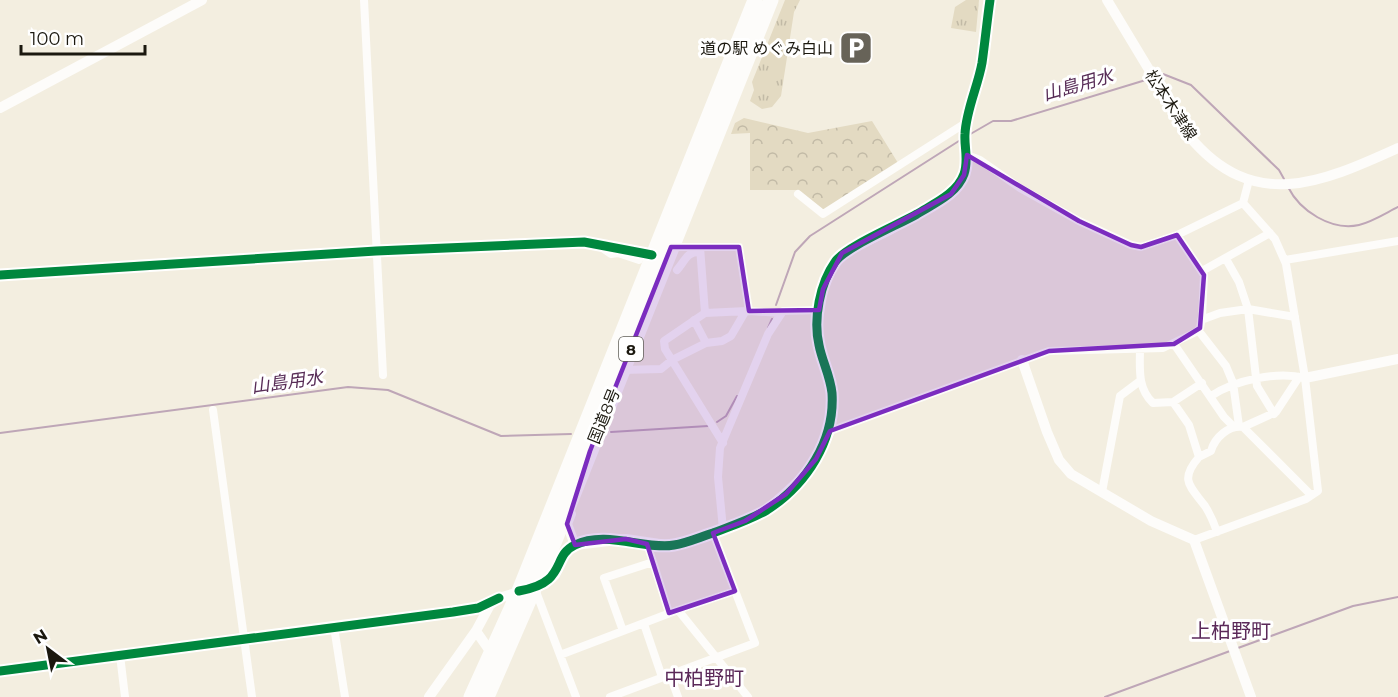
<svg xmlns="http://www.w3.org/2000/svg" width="1398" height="697" font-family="Montserrat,'Noto Sans JP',sans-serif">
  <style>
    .grass { fill: url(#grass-tufts) }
    .park { fill: url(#park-crowns) }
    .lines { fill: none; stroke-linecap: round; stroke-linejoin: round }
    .stream { stroke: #bea6b7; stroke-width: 2 }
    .street { stroke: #fdfcfa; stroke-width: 8 }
    .secondary { stroke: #fdfcfa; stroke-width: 10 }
    .highway { stroke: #fdfcfa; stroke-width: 15 }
    .cycleway-casing { stroke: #fff; stroke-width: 13 }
    .cycleway { stroke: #00873e; stroke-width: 9 }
    .marked { fill: #7b2cbf; fill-opacity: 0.2; stroke: #7b2cbf; stroke-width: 4.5; stroke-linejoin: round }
    .labels { text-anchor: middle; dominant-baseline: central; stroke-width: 6; stroke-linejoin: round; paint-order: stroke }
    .shield { fill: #fff; stroke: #5f5d57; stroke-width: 1.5 }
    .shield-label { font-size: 15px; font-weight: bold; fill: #1b180f }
    .poi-label { font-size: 16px; fill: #1b180f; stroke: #fff; text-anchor: end }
    .street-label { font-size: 16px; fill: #1b180f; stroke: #fff }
    .water-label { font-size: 18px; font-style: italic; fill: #582d57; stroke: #fff }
    .quarter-label { font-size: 20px; fill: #5b2959; stroke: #fff }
  </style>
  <defs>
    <pattern id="grass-tufts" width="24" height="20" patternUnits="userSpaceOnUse" patternTransform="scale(1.5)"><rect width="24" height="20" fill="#e3dac2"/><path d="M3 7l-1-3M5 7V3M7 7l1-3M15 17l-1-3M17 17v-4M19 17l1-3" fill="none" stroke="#c2baa6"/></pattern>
    <pattern id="park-crowns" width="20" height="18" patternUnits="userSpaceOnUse" patternTransform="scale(1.5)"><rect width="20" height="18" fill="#e3dac2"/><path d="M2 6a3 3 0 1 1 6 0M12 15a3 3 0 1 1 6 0" fill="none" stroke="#c2baa6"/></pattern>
  </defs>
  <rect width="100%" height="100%" fill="#f3eee0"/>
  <path class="grass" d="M785,0H800L794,12L781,96L772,107L762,109L750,101L754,90L752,82Z
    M966,0H979L976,32L951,28L955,7Z"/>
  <path class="park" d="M744,118L808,133L872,121L898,163L827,209H822L797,190H750V133L731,134L735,123Z"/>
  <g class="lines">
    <path class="stream" d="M1158,76L1163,74L1191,85L1279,170L1284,179
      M967,136L993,121H1011L1149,79
      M1288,187C1300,211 1331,231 1359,225C1372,222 1386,213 1398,207
      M776,305L795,252L810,236L962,139
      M768,328L772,319
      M717,422L726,416L737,396
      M611,432L708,426
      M0,433L348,387L388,390L501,436L571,434
      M1238,648L1353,606L1398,597
      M1105,697L1230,651"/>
    <path class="street" d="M364,0L383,375
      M982,63L965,134L967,155L980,160L1020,188L1079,221L1131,245L1141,247L1177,235L1243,203
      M798,194L823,214L967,122
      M1243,203L1249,180
      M598,245L611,254L618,253L639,260
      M672,247H739L749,311L781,313
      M700,247L705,313L664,341L665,349L723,443
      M1226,259L1239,282L1248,309L1257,386L1274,414
      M1285,260L1398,241
      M677,270C685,261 687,251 700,252
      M1202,271L1270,233
      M0,275L376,251L584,242L652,255
      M705,313L747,311
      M694,320L706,343
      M1201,320L1220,313L1248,309L1295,317
      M1198,330L1226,366L1233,383L1239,426
      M1174,344L1224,417L1234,427
      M1140,348C1140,368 1137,388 1153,403L1173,402L1189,425L1199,457C1179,480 1190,486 1205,506C1210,514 1214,523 1217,532
      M622,370L661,369L672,360L706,343L722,341L731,336L745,312L749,311
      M1211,396C1235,380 1277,371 1305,378
      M1173,402L1202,383
      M213,410L252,697
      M1243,427L1276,412L1299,377
      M830,431L1049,351L1163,348L1196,332L1200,328L1202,316L1204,275L1177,235
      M1199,457L1211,451C1215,437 1229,425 1243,427L1311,495
      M1102,492L1120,396L1140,381
      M723,529L718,477L720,448L768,334L783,311L819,310
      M1194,540L1306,499L1318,491L1305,378L1286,264L1275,239L1243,203
      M653,562L669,613
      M535,589L560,655L678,610L748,697
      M678,610L735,591
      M644,624L662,677
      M334,627L345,697
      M623,631L604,578L653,562L647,544
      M120,655L125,697
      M560,655L576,697
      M670,675L678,697
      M610,697L755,643L713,533"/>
    <path class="secondary" d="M1107,0L1189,136C1253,213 1321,183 1398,148
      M982,63L990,0
      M0,108L202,0
      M1022,360L1047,432L1059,460L1071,474L1151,521L1194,540L1251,697
      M1305,378L1398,359
      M571,514L567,524L575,545
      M476,631L492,654
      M0,671L453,612L478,608L493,600
      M429,697L476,631L490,605L499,598L545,584L555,575L566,552L575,545L626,539L673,546L694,540L745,521L768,509L802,478L816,459L830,431L832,393L816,332L823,289L834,263L842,253L888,231L951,194L964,175L967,155"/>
    <path class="highway" d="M471,697L519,591L755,0
      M487,697L554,543L771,0"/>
    <defs>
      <path id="cycleway" d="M0,275L376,251L584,242L652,255
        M519,591C568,583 551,556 575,545C606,530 645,550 674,545C687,543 700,537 713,533C731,526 750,520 767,510C807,484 835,440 832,393C830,375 822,361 819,345C813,319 820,283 835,262C845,247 898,225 917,214C933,204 957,194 964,174C969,160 964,147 965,134C966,110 978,86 982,63C985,42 987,21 990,0
        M0,671L453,612L478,608L499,598"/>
    </defs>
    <use href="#cycleway" class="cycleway-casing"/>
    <use href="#cycleway" class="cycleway"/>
  </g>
  <path class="marked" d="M967,155L1079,221L1131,245L1141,247L1177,235L1204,275L1200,328L1174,344L1049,351L830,431L816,459L786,494L745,521L713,533L735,591L669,613L647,544L626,539L575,545L567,524L590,451L671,247H739L749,311L819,310L823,289L842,253L951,194L964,175Z"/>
  <defs>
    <symbol id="parking-square" viewBox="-11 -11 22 22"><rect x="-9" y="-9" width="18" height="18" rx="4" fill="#676358" stroke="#fff"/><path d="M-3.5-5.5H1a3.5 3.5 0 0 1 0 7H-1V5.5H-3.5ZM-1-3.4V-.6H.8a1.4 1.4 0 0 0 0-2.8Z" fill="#fff"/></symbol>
  </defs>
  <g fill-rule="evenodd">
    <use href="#parking-square" x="837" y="29" width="38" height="38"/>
  </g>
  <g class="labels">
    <rect class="shield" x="619" y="337" width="24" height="24" rx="4.5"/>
    <g class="shield-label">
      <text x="631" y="349">8</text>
    </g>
    <g class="poi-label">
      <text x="833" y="48">道の駅 めぐみ白山</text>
    </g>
    <g class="street-label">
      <text transform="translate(1171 105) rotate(57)">松本木津線</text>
      <text transform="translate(604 416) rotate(-68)">国道8号</text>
    </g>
    <g class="water-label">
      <text transform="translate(1078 85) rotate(-16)">山島用水</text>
      <text transform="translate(287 382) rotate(-8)">山島用水</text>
    </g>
    <g class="quarter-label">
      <text x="1231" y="631">上柏野町</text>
      <text x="704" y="678">中柏野町</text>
    </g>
  </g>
  <g transform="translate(48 649) rotate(328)" stroke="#ffffff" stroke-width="4.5" paint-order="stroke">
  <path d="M0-4.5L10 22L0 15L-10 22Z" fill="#1b180f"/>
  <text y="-9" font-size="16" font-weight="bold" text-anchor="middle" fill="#1b180f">N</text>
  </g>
  <path d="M21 45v9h124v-9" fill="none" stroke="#1b180f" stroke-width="3"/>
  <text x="30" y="45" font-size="18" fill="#1b180f" stroke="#ffffff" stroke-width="4.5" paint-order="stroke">100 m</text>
</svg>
